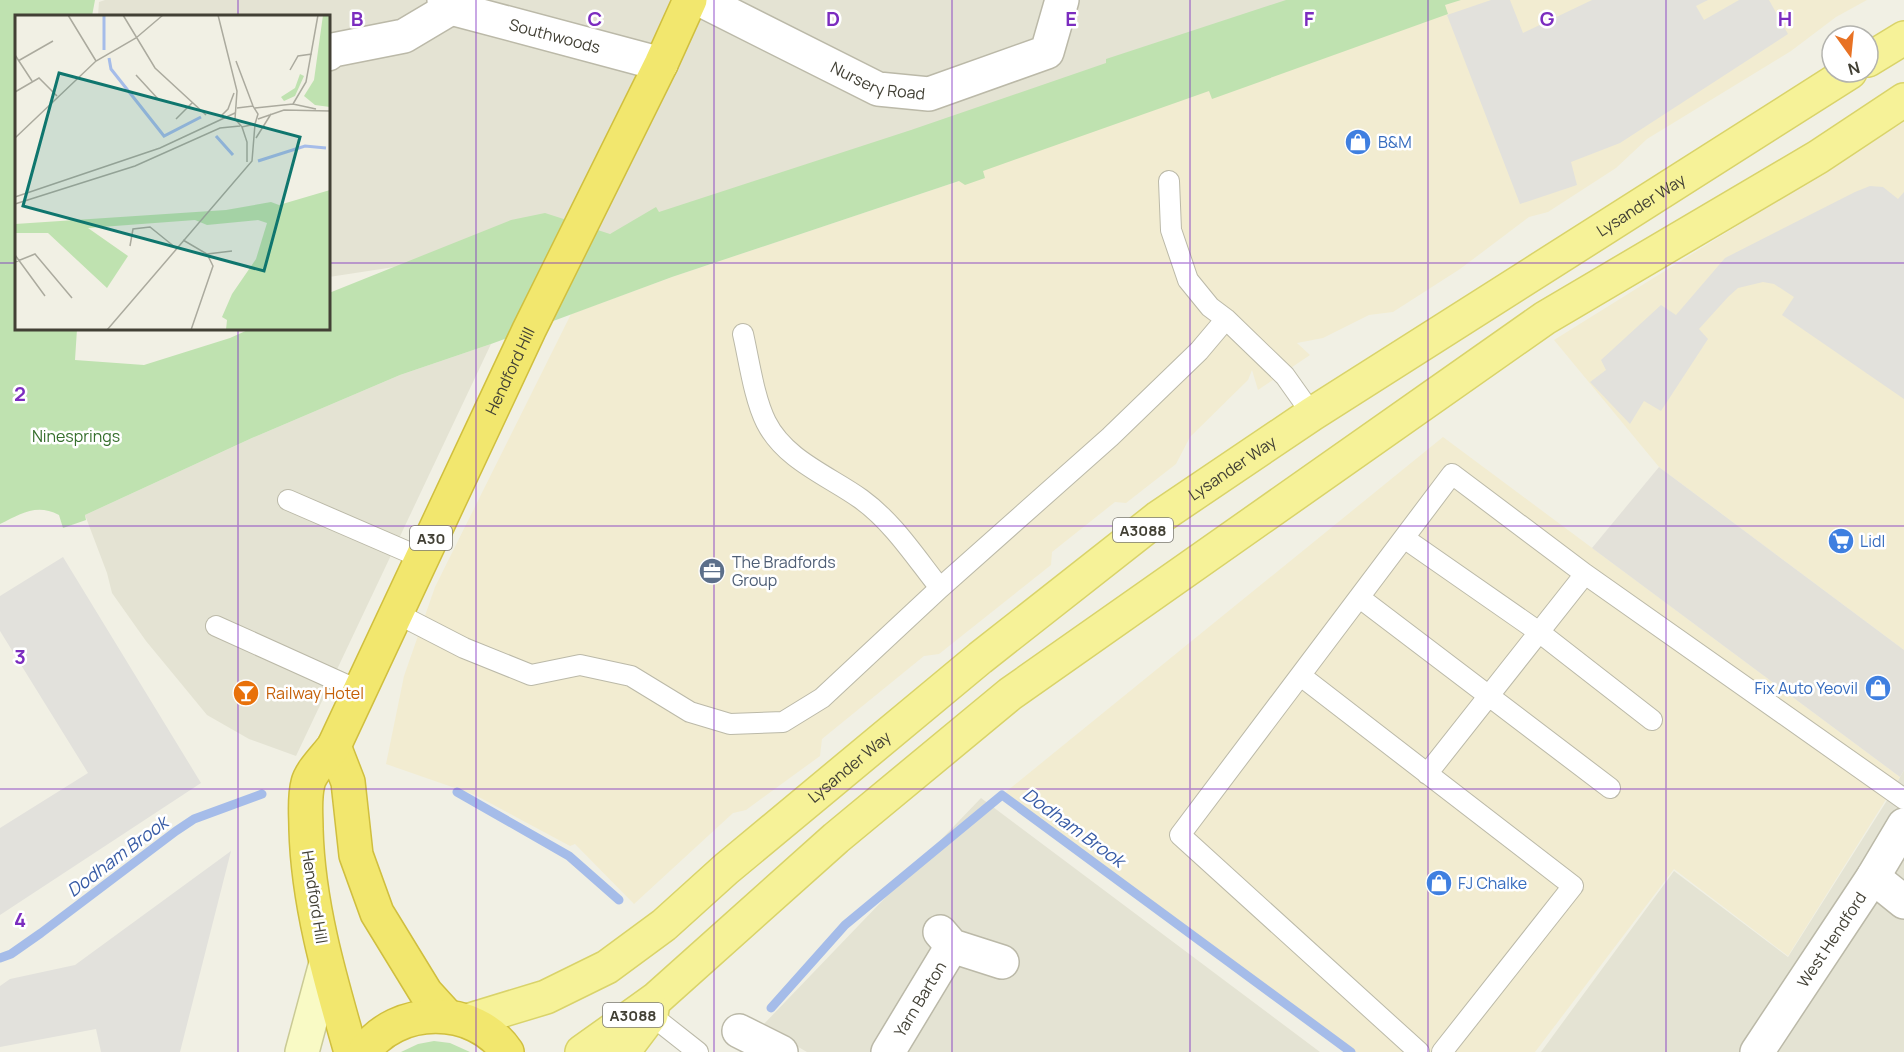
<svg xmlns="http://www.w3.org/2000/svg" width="1904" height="1052" font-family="Manrope,sans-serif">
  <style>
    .residential { fill: #e4e3d3 }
    .commercial { fill: #f2ecd1 }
    .industrial { fill: #e3e1d9 }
    .green { fill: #bfe2b0 }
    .parking { fill: #e2e1dc }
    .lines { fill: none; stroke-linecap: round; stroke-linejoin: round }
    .stream { stroke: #a5bce9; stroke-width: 9 }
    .lane-casing { stroke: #bbb9a8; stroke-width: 22 }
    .street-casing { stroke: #bbb9a8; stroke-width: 36 }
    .secondary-casing { stroke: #caca95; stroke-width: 36 }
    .primary-casing { stroke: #d9d36a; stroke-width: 36 }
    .highway-casing { stroke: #d0bf3f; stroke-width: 36 }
    .lane { stroke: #fff; stroke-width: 20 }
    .street { stroke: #fff; stroke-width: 33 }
    .secondary { stroke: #f9fac5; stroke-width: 33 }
    .primary { stroke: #f6f298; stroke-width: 33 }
    .highway { stroke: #f2e76e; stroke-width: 33 }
    .grid { fill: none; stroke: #7b2cbf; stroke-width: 1.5; stroke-opacity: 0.55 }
    .labels { text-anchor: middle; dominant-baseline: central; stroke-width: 5; stroke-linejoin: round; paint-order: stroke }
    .shield { fill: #fff; stroke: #7b7972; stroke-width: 1.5 }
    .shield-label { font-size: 15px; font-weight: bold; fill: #424035 }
    .street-label { font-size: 16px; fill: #424035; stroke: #fff }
    .shop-label { font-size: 16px; fill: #366cbe; stroke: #fff; text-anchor: start }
    .park-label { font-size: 16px; fill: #366f2d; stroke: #fff }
    .service-label { font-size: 16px; fill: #4e5e75; stroke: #fff; text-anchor: start }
    .food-label { font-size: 16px; fill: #c56008; stroke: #fff; text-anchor: start }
    .water-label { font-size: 18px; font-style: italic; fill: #375ba5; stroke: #fff }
    .inset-river { fill: none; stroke: #a5bce9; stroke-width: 3 }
    .inset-road { fill: none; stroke: #abaa9e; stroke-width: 1.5 }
    .view { fill: #0f766e; fill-opacity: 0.15; stroke: #0f766e; stroke-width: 3 }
    .inset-edge { fill: none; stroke: #424035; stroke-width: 3 }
    .grid-label { font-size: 20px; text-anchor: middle; font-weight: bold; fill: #7b2cbf; stroke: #fff; stroke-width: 5; stroke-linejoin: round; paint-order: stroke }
  </style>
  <rect width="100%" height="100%" fill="#f1f0e4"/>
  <path class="residential" d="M105,0H1299L610,234L329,277L328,16H98L99,2Z
    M491,344L296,756L249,739L207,715L146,641L112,593L107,573L85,515L252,438L400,375Z
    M1904,770V1052H1541L1674,871L1788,957L1886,802Z
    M981,798L1320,1052H807L762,1026Z"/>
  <path class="commercial" d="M1455,0H1867L1836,17L1791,51L1647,139L1616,168L1548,212L1529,217L1460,269L1393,312L1369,315L1323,338L1297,343L1310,355L1258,390L1252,370L1248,380L1190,437L1176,464L1126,503L1115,502L1052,552L1051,565L939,654L924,656L822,739L820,756L746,810L733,813L634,904L575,844L570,846L475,795L386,764L404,676L435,587L571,314L672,277L959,181L946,174Z
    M1904,122V650L1659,467L1554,340Z
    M1443,437L1900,777L1788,956L1674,869L1535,1052H1351L1002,795Z"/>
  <path class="industrial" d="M1659,467L1904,650V770L1900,777L1592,548Z"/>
  <path class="green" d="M0,0H95L92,16H16V328L77,329L75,360L144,365L230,338L250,329L328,328L329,293L511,220L545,213L610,234L656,207L659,212L911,130L1106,63V59L1286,0H1461L1445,5L1448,14L1212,99L1209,91L983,171L985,178L965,185L959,181L672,277L491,344L400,375L252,438L85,515L86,520L63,528L59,515C36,503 21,514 0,524Z
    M434,1041L450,1043L470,1052H401L418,1044Z"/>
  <path class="parking" d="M1491,0H1510L1523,33L1592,0H1708L1696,6L1704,20L1739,0H1769L1788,34L1620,143L1571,162L1577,185L1520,204L1447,15Z
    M1870,186L1883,187L1898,199L1904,192V399L1782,315L1794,297L1774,284L1763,282L1738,288L1728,297L1699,329L1708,339L1661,411L1644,401L1630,424L1590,382L1606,370L1601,360L1661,305L1676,315L1725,258L1855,192Z
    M63,557L201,783L0,915V828L88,773L0,631V596Z
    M231,851L180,1052H101L96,1029L0,1047V986L10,979L75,965Z"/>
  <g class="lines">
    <path class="stream" d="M457,792L569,856L619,900
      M0,958L11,954L41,933L176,831L194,819L262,794
      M771,1008L845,925L1002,795L1351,1052"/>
    <defs>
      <path id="lane" d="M1169,181L1171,230L1188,280L1210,307L1226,319L1285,376L1312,414
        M743,334C749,360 754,398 766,422C785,460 829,476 861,499C893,522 916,558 940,588
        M288,500L422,558
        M1404,538L1539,632L1652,720
        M1360,598L1610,788
        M396,613L464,648L531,675L580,665L631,676L690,712L730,724L783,722L822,698L940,588L1110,437L1199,351L1226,319
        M216,626L360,691
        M1301,676L1573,886L1442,1052
        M1427,774L1585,574
        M651,1015L698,1052
        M1419,1052L1180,835L1452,474L1585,574L1904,799"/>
      <g id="street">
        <path id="s1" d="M444,0L451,8L661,64"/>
        <path id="s2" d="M701,0L878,89L929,94L1047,52L1062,0"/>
        <path d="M328,54L333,50L404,36L451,8"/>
        <path d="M1873,877L1904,902"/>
        <path d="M940,932L952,946L1002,962"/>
        <path d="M739,1031L781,1052"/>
        <path id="s3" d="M888,1052L952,946"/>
        <path id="s4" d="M1757,1052L1873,877L1904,825"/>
      </g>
      <path id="secondary" d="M302,1052L326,963"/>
      <g id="primary">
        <path d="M1868,60L1904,38"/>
        <path id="s5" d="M467,1021L546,997L607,967L664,925L726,869L980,658L1158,518L1312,414L1850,72"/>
        <path d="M582,1052L656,999L836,838L1010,694L1545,318L1818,157L1904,100"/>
        <path d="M623,1052L651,1015L652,1009"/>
      </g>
      <g id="highway">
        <path d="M334,746L348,782L356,855L377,913L426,993L447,1016"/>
        <path id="s6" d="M351,1052C330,979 308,905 306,829C306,814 304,798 308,783C311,771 326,757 334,746L529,330L661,64L690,0"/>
        <path d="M364,1052C396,1005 475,1004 507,1052"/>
      </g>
    </defs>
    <use href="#lane" class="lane-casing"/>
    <use href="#street" class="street-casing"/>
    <use href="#secondary" class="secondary-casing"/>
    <use href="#primary" class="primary-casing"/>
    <use href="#highway" class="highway-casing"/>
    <use href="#lane" class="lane"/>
    <use href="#street" class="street"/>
    <use href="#secondary" class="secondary"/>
    <use href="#primary" class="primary"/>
    <use href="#highway" class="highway"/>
  </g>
  <path class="grid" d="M238,0V16M476,0V1052M714,0V1052M952,0V1052M1190,0V1052M1428,0V1052M1666,0V1052M0,263H16M328,263H1904M238,328V1052M0,526H1904M0,789H1904"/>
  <defs>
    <symbol id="shop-disc" viewBox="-11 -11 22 22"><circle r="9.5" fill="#3f7fe0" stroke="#fff"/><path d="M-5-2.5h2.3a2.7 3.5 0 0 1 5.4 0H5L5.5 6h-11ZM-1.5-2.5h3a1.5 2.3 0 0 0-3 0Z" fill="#fff"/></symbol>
    <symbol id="supermarket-disc" viewBox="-11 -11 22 22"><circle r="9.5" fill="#3f7fe0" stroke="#fff"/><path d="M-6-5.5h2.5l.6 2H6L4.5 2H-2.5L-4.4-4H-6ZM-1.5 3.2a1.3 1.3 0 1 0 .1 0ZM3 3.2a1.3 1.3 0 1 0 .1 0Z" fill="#fff"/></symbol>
    <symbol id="office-disc" viewBox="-11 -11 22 22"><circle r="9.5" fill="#5c6f8a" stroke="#fff"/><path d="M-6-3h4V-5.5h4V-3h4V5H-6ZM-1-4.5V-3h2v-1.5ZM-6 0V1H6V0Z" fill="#fff"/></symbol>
    <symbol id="bar-disc" viewBox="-11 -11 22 22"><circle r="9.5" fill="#e8710a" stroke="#fff"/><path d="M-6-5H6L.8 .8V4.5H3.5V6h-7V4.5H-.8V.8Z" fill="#fff"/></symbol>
  </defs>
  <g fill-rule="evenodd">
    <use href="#shop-disc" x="1343" y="127" width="30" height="30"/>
    <use href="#supermarket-disc" x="1826" y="526" width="30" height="30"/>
    <use href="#office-disc" x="697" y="556" width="30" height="30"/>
    <use href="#shop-disc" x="1863" y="673" width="30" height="30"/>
    <use href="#bar-disc" x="231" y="678" width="30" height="30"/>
    <use href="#shop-disc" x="1424" y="868" width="30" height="30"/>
  </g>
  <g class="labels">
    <g class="shield">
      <rect x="1113" y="518" width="60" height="24" rx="4.5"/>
      <rect x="410" y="526" width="42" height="24" rx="4.5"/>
      <rect x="603" y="1003" width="60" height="24" rx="4.5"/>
    </g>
    <g class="shield-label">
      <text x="1143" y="530">A3088</text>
      <text x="431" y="538">A30</text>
      <text x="633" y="1015">A3088</text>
    </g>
    <g class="street-label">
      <text stroke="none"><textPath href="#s1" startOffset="118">Southwoods</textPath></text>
      <text stroke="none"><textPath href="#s2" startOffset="196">Nursery Road</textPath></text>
      <text stroke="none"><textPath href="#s5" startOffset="1437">Lysander Way</textPath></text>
      <text stroke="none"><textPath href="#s6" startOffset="734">Hendford Hill</textPath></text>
      <text stroke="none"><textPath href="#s5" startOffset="951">Lysander Way</textPath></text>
      <text stroke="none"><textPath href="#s5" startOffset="465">Lysander Way</textPath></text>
      <text transform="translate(315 897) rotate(81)">Hendford Hill</text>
      <text stroke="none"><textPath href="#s4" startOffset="135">West Hendford</textPath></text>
      <text stroke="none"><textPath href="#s3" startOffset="62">Yarn Barton</textPath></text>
    </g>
    <g class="shop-label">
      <text x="1378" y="142">B&amp;M</text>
      <text x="1860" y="541">Lidl</text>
      <text x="1858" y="688" text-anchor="end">Fix Auto Yeovil</text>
      <text x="1458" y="883">FJ Chalke</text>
    </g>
    <g class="park-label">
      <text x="76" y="436">Ninesprings</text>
    </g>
    <g class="service-label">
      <text x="732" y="562">The Bradfords<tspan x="732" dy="18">Group</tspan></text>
    </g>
    <g class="food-label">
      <text x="266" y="693">Railway Hotel</text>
    </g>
    <g class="water-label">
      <text transform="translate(1074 827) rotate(36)">Dodham Brook</text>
      <text transform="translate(117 856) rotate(-37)">Dodham Brook</text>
    </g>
  </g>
  <g transform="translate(15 15)">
    <rect width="315" height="315" fill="#f1f0e4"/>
    <path d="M308,0H315V92L300,90L289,81L299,65ZM285,59L289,61L280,81L269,86L266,82L280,73ZM315,175V315H211L212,305L207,302L217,279L241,244L252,208L243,205L192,210L180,205L73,213L113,241L92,273L33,218H0V209L211,195L256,187L264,190Z" fill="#bfe2b0"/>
    <path class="inset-river" d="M89,0V35M94,43L96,54L149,121L186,102M201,121L218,140M243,146L290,131L311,133"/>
    <path class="inset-road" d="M53,0L81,46M108,0L140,53L191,100M203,0L222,76L220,104L227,112L240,109L243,99L238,91L222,93M0,40L17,66M3,46L38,26M221,46L238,91M275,55L283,41L297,39M121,60L144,85M0,77L24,63L42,81M278,89L291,67L303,0M240,93L278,89L301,94M205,102L213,94L219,78M161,104L177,88M243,104L269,95L315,96M227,112L232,127V147M0,123L81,46L121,23L148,0M241,123L256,99M0,182L145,133L220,98M0,189L120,151L205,113L225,111M168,225L192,239L198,251L176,315M115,231L118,214L135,212L161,233M192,239L217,236M0,240L30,281M0,247L20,239L57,283M92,315L237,146L240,109"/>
    <path class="view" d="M44,58L285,122L249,256L8,191Z"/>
    <rect width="315" height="315" class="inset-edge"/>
  </g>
  <g class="grid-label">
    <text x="357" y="26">B</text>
    <text x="595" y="26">C</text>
    <text x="833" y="26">D</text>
    <text x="1071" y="26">E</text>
    <text x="1309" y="26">F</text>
    <text x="1547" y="26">G</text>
    <text x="1785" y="26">H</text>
    <text x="20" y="401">2</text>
    <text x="20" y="664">3</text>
    <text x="20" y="927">4</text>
  </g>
  <g transform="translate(1850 54) rotate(165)"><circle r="28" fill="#ffffff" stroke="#b3b3ae" stroke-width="1.5"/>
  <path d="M0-4.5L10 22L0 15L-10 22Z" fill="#e87224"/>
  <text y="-9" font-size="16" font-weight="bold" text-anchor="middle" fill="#424035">N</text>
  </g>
</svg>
